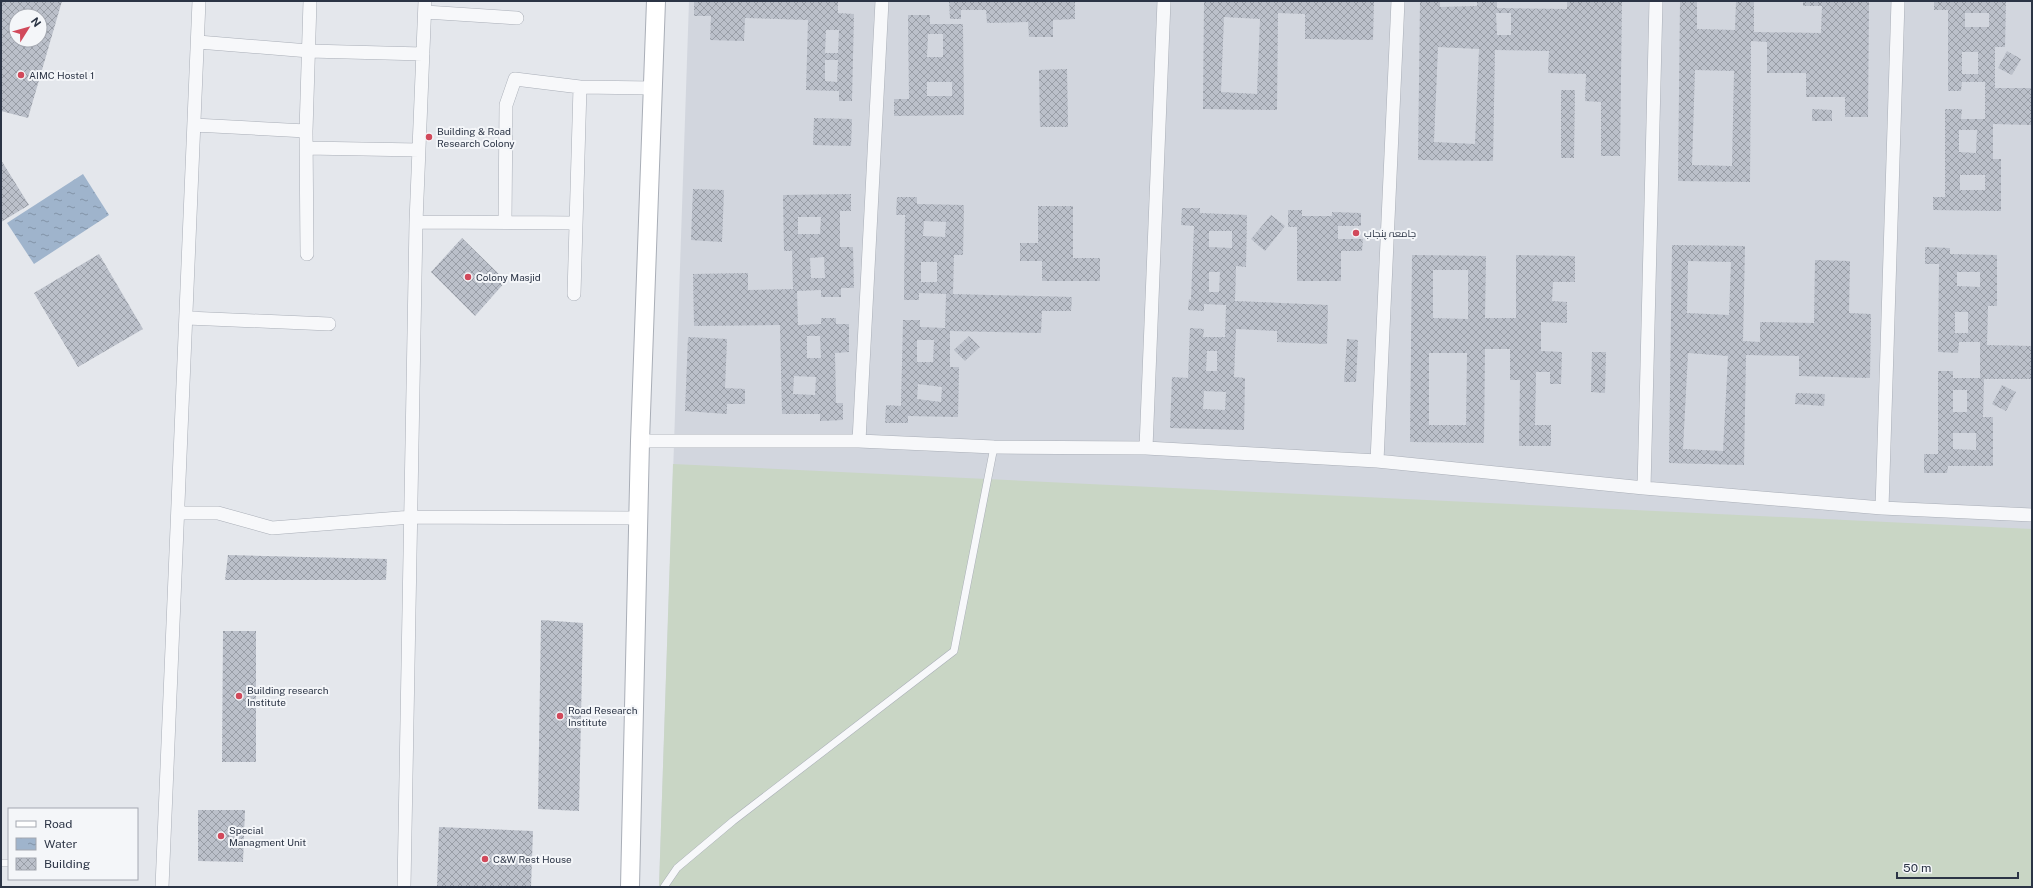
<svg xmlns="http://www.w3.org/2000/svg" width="2033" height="888" font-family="'Public Sans',Cairo,sans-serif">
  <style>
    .built { fill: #d2d6de }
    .grass { fill: #c9d6c5 }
    .water { fill: url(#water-ripples) }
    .building { fill: url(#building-cross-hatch); fill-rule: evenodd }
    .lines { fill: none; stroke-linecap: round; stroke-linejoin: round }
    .lane-casing { stroke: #a9aeb7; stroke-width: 8 }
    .street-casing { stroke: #a9aeb7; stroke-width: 14 }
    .secondary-casing { stroke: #a9aeb7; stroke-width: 20 }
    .lane { stroke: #f7f8fa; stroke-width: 7 }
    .street { stroke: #f7f8fa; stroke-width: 13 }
    .secondary { stroke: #fff; stroke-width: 18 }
    .poi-dot { fill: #d1495b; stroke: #f4f6f9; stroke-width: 1.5 }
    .labels { text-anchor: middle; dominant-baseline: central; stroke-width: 4; stroke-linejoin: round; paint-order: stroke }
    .poi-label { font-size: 10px; fill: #2b3445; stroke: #f4f6f9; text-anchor: start }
  </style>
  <defs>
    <pattern id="water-ripples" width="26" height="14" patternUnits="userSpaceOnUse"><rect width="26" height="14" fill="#9fb4cc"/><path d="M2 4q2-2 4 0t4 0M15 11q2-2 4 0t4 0" fill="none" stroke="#8293a7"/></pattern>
    <pattern id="building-cross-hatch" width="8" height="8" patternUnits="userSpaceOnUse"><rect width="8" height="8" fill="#bbc0ca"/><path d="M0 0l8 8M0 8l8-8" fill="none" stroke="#989da6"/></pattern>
  </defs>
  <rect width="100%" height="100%" fill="#e4e7ec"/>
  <path class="built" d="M689,1H2032V887H659Z"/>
  <path class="grass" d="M673,464L2032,529V887H659Z"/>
  <path class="water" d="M83,174L109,215L34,264L7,223Z"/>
  <path class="building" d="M1,1H62L28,118L1,111ZM16,16H40V40H16Z
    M694,1H838V13L854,14L852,101H839V91L806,90L808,20L745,18L744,41L710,40L711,16H694ZM826,30H839L838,53H825ZM825,60H838L837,82L825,81Z
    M949,1L1075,2V19L1053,20V37H1029L1028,22L987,23L986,10H961V19H950Z
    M1204,1H1374L1373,40L1305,39V14L1278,13L1277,110L1203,109ZM1224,17L1260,19L1257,94L1221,92Z
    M1420,1H1440V7L1477,6V1H1497V8L1567,9V1H1622L1620,156H1601V102L1585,101L1586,74L1548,73L1549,51L1495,50L1493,161L1418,160ZM1496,13H1511V35H1497ZM1438,47L1479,49L1475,144L1434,142Z
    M1680,1H1697V29L1735,30L1736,1H1754V32L1821,33L1822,6H1803V1H1869L1868,117H1845V97H1806V73H1767V42L1751,41L1750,182L1678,181ZM1695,70L1734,71L1732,166L1692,165Z
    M1934,1H2006L2005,47H1995V88H2032V125L1993,124V159H2001V211L1933,210V197H1945V109H1962L1961,119H1985V82H1962L1961,91H1948V10H1934ZM1965,13H1989V27H1965ZM1962,52H1978V74H1962ZM1959,130H1977L1976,153L1959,152ZM1960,175H1985V190H1960Z
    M908,15H930V24H963L964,115L894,116V99H909ZM928,34H943V57H927ZM927,82H952V96H927Z
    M2007,51L2021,59L2012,75L1998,68Z
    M1067,69L1068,127H1040L1039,70Z
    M1561,90H1575L1574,158H1561Z
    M1812,109L1832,110V121H1812Z
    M814,118L852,119L851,146L813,145Z
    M1,160L29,205L1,222Z
    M693,189L724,190L722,242L691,240Z
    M851,194V211H840V247H853L854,288H841V297H821V290L797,291L798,325L821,324V318H836V324H849V352L835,353L836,403H843V420L820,421V414H782L780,325L694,326L693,274L748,273V290L793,289L792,251H784L783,195ZM798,217H821L820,234H798ZM824,257L825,278H811L810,258ZM807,336H820L821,358H807ZM794,376L816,377L815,395L793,394Z
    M897,197H917V204L964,205L963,255H954L953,294L1072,297L1071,311H1042L1041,333L950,331V367H959L958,417L908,416V423H885L886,405L901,406L903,320H920V327L945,328L946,294L919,293V300H904L905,215H896ZM924,221L946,222L945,237L923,236ZM921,262H937V282H921ZM917,340H934L933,362H917ZM918,384L942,387L941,402L917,399Z
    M1038,206H1073V258H1100V281H1042V261H1020V243H1038Z
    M1182,208H1200V213L1247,215L1246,267L1236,266L1235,301L1328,305L1327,344L1277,342V331L1236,329L1234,377L1245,378L1244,430L1170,428L1172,377L1188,378L1190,328L1204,329L1203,337H1225L1226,305L1204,304V311L1188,310L1189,299L1191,300L1194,226L1181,225ZM1209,231H1232V248L1209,247ZM1209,272H1220L1219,292H1209ZM1207,351H1217V371H1206ZM1204,391L1226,392L1225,410L1203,409Z
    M1288,210H1302V216H1332V212L1361,213V226H1338V239H1363L1362,251H1341V281H1297V227H1288Z
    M1271,215L1285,226L1265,251L1251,239Z
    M462,238L506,281L475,316L431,272Z
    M1672,245L1745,246L1743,341L1760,342V322L1814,323L1815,260L1850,261L1849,313L1871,314L1870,378L1799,376V356L1746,355L1744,465L1669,463ZM1688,261L1731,262L1729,315L1687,313ZM1688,353L1728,356L1723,451L1683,449Z
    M1925,247L1950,248V254L1997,255V306H1988L1987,345L2032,346V379H1984L1983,417H1993V466H1948L1947,473H1924V454H1938V371H1953V378H1980V342H1959L1958,353L1938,352L1939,264H1925ZM1957,272H1980V287L1957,286ZM1955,312H1968V333H1955ZM1953,390H1967V412H1953ZM1953,433H1976V450L1953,449Z
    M99,254L143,329L78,367L34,293Z
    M1412,255L1486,256L1485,318H1516V255L1575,256V282H1553L1552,301L1567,302V323L1541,322V351L1562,352L1561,384H1550V372H1536L1535,425H1551V446H1519L1520,380H1510V349H1485L1484,443L1410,442ZM1433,270H1468V319L1433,318ZM1429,353H1467L1466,425H1429Z
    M969,336L980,347L965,361L954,350Z
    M688,337L727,339L725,388L745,389V404H727V414L685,411Z
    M1347,339L1358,340L1356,382H1344Z
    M1592,352H1606L1605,393L1591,392Z
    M2002,385L2016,392L2006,411L1992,404Z
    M1796,393L1825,394L1824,406L1795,404Z
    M228,555L387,559L386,580H225Z
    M541,620L583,623L579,811L538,809Z
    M223,631H256V762H222Z
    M198,810H245L243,862L198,861Z
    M439,827L533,831L531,887H437Z"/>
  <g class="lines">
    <defs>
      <path id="lane" d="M1,863H9
        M664,887L677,868L733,821L954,651L994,447"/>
      <path id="street" d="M425,12L517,18
        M198,42L309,51L423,54
        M194,125L306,131
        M306,148L419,150
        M416,222L576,223
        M505,222L506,105L515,79L580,87
        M307,254L306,131L310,1
        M574,294L580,87L653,88
        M187,318L329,324
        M640,441H859L994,447L1146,448L1377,461L1644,488L1882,508L2032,515
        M859,441L882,1
        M1146,448L1164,1
        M1377,461L1398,1
        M1644,488L1656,1
        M1882,508L1898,1
        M179,513H218L272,528L412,517L639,518
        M162,887L199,1
        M404,887L416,222L425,1"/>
      <path id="secondary" d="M630,887L640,441L656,1"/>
    </defs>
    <use href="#lane" class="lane-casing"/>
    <use href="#street" class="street-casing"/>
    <use href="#secondary" class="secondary-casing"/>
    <use href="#lane" class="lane"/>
    <use href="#street" class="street"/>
    <use href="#secondary" class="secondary"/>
  </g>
  <g class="poi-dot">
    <circle cx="21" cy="75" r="4"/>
    <circle cx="429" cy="137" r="4"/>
    <circle cx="1356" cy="233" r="4"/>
    <circle cx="468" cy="277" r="4"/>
    <circle cx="239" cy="696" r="4"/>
    <circle cx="560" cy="716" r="4"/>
    <circle cx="221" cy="836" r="4"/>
    <circle cx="485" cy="859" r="4"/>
  </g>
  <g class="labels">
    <g class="poi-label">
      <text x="29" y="75">AIMC Hostel 1</text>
      <text x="437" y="131">Building &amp; Road<tspan x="437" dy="12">Research Colony</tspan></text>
      <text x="1364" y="233">جامعہ پنجاب</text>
      <text x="476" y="277">Colony Masjid</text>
      <text x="247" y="690">Building research<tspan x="247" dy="12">Institute</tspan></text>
      <text x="568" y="710">Road Research<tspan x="568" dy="12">Institute</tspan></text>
      <text x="229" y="830">Special<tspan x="229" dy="12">Managment Unit</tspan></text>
      <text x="493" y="859">C&amp;W Rest House</text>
    </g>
  </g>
  <rect width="2033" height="888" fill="none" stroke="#2b3445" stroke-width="4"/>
  <rect x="8" y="808" width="130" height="72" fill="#f4f6f9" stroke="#a4a8b1"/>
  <rect x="16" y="821" width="20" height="6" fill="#ffffff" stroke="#a4a8b1"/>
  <text x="44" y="828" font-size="12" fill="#2b3445">Road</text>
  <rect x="16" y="838" width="20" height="12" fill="url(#water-ripples)" stroke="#a4a8b1"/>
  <text x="44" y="848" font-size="12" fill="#2b3445">Water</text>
  <rect x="16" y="858" width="20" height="12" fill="url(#building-cross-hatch)" stroke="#a4a8b1"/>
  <text x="44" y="868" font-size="12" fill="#2b3445">Building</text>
  <g transform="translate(28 28) rotate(53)"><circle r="19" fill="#f4f6f9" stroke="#a4a8b1"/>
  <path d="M0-3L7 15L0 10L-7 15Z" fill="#d1495b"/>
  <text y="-6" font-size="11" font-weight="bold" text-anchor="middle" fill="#2b3445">N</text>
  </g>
  <path d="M1897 872v6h121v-6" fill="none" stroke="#2b3445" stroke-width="2"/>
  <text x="1903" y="872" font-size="12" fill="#2b3445" stroke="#f4f6f9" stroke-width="3" paint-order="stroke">50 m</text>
</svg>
